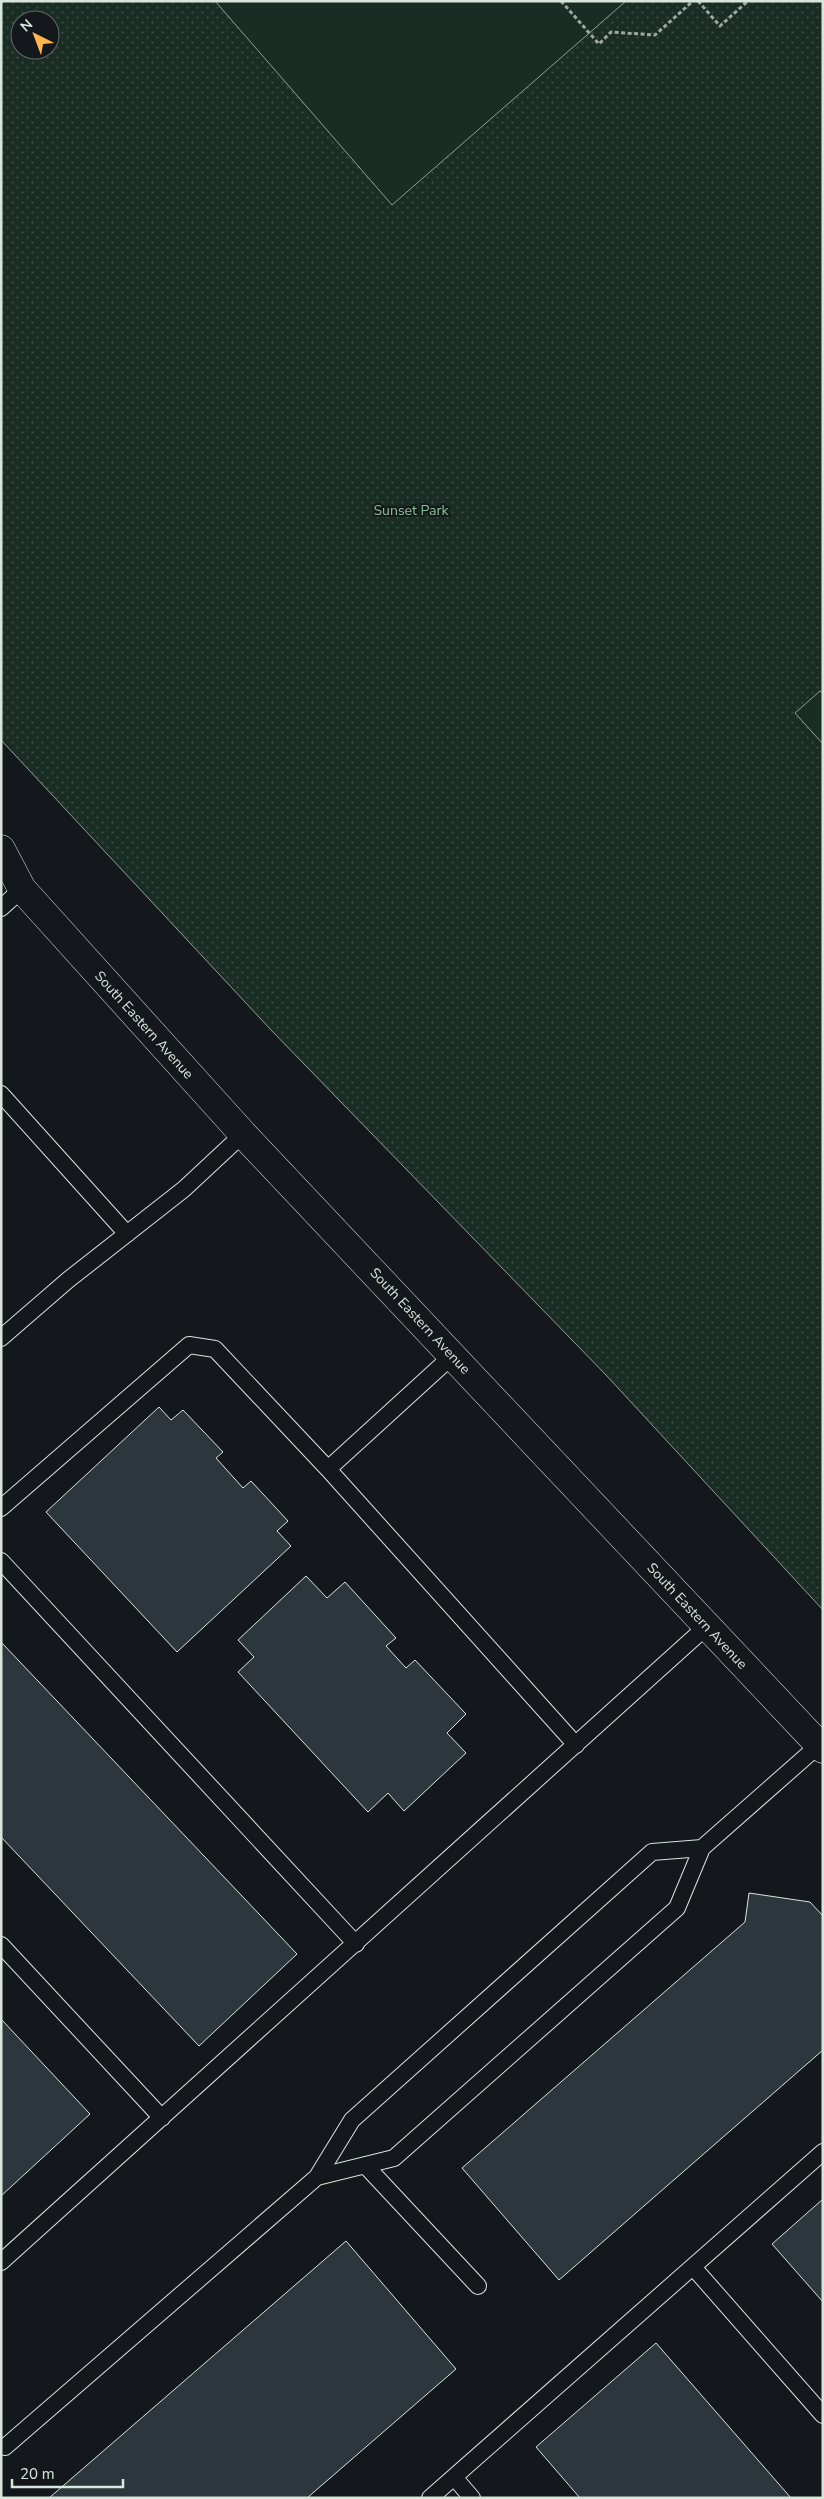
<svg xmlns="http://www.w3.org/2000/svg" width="824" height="2499" font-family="'Nunito Sans',sans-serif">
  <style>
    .grass { fill: url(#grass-dots); stroke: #939e99; fill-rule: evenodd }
    .garden { fill: #1a2d24; stroke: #939e99 }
    .building { fill: #2c363c; stroke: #d8e6dc }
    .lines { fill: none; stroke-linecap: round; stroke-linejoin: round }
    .service-casing { stroke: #d8e6dc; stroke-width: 18 }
    .primary-casing { stroke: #d8e6dc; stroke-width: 29 }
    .path { stroke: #9da8a2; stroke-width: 3; stroke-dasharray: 4 2.5; stroke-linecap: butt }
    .service { stroke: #14181c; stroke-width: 16 }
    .primary { stroke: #14181c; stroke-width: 28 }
    .labels { text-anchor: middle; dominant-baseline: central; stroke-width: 4; stroke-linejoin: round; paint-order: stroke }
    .park-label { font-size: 14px; fill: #8ac095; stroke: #14181c }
    .street-label { font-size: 14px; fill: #d8e6dc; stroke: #14181c }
  </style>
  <defs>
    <pattern id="grass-dots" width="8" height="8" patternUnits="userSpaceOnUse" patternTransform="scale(1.25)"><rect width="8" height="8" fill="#1a2d24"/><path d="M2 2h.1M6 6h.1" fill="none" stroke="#3b4b43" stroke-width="1.8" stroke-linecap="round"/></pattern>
  </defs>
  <rect width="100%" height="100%" fill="#14181c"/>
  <path class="grass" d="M1,1H823V1610L606,1375L272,1031L1,740ZM20,20H50V50H20Z"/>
  <path class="garden" d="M215,1H626L392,205Z
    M820,691L823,693V744L795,713Z"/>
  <path class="building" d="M159,1407L171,1420L183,1410L223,1452L216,1458L243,1488L251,1481L288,1521L277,1531L291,1546L177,1652L46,1512Z
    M306,1576L327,1598L345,1582L396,1638L386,1646L406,1668L415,1660L466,1714L447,1733L466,1753L404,1811L388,1793L368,1812L238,1672L254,1657L238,1640Z
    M1,1642L297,1954L199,2046L1,1837Z
    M749,1893L810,1902L823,1916V2050L559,2280L462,2168L745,1922Z
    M1,2019L90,2114L1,2196Z
    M823,2199V2302L772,2244Z
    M346,2241L456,2369L307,2498H49Z
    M656,2343L791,2498H580L536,2447Z"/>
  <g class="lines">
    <defs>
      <path id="service" d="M1,908L22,889
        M1,1094L127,1234
        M1,1338L68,1280L184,1189L243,1134
        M328,1469L452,1356
        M1,1508L189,1345L215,1349L328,1469L576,1745
        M1,1561L356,1944
        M702,1848L677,1908L394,2158L317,2177L352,2120L652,1852Z
        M702,1848L819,1745
        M1,1945L162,2118
        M365,2165L478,2286
        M1,2262L707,1626
        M693,2267L823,2415
        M5,2447L317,2177
        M454,2477L472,2498
        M430,2498L823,2152"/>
      <path id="primary" d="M1,849L22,889L243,1134L823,1749"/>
    </defs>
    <use href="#service" class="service-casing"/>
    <use href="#primary" class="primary-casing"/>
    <path class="path" d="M561,1L599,44L611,32L655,35L693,1
      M698,1L720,26L748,1"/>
    <use href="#service" class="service"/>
    <use href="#primary" class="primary"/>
  </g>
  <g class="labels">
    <g class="park-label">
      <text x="411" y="510">Sunset Park</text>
    </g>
    <g class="street-label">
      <text transform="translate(144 1025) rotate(48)">South Eastern Avenue</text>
      <text transform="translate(420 1321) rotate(47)">South Eastern Avenue</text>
      <text transform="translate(697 1616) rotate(47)">South Eastern Avenue</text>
    </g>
  </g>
  <rect width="824" height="2499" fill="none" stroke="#d8e6dc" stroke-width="5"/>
  <g transform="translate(35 35) rotate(318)"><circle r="24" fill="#14181c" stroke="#626a69"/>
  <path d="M0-4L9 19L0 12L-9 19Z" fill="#ffb74d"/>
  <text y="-8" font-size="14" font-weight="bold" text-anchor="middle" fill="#d8e6dc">N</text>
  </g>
  <path d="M12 2479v8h111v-8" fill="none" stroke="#d8e6dc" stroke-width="2.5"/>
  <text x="20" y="2479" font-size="15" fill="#d8e6dc" stroke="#14181c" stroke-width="4" paint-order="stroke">20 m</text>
</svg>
